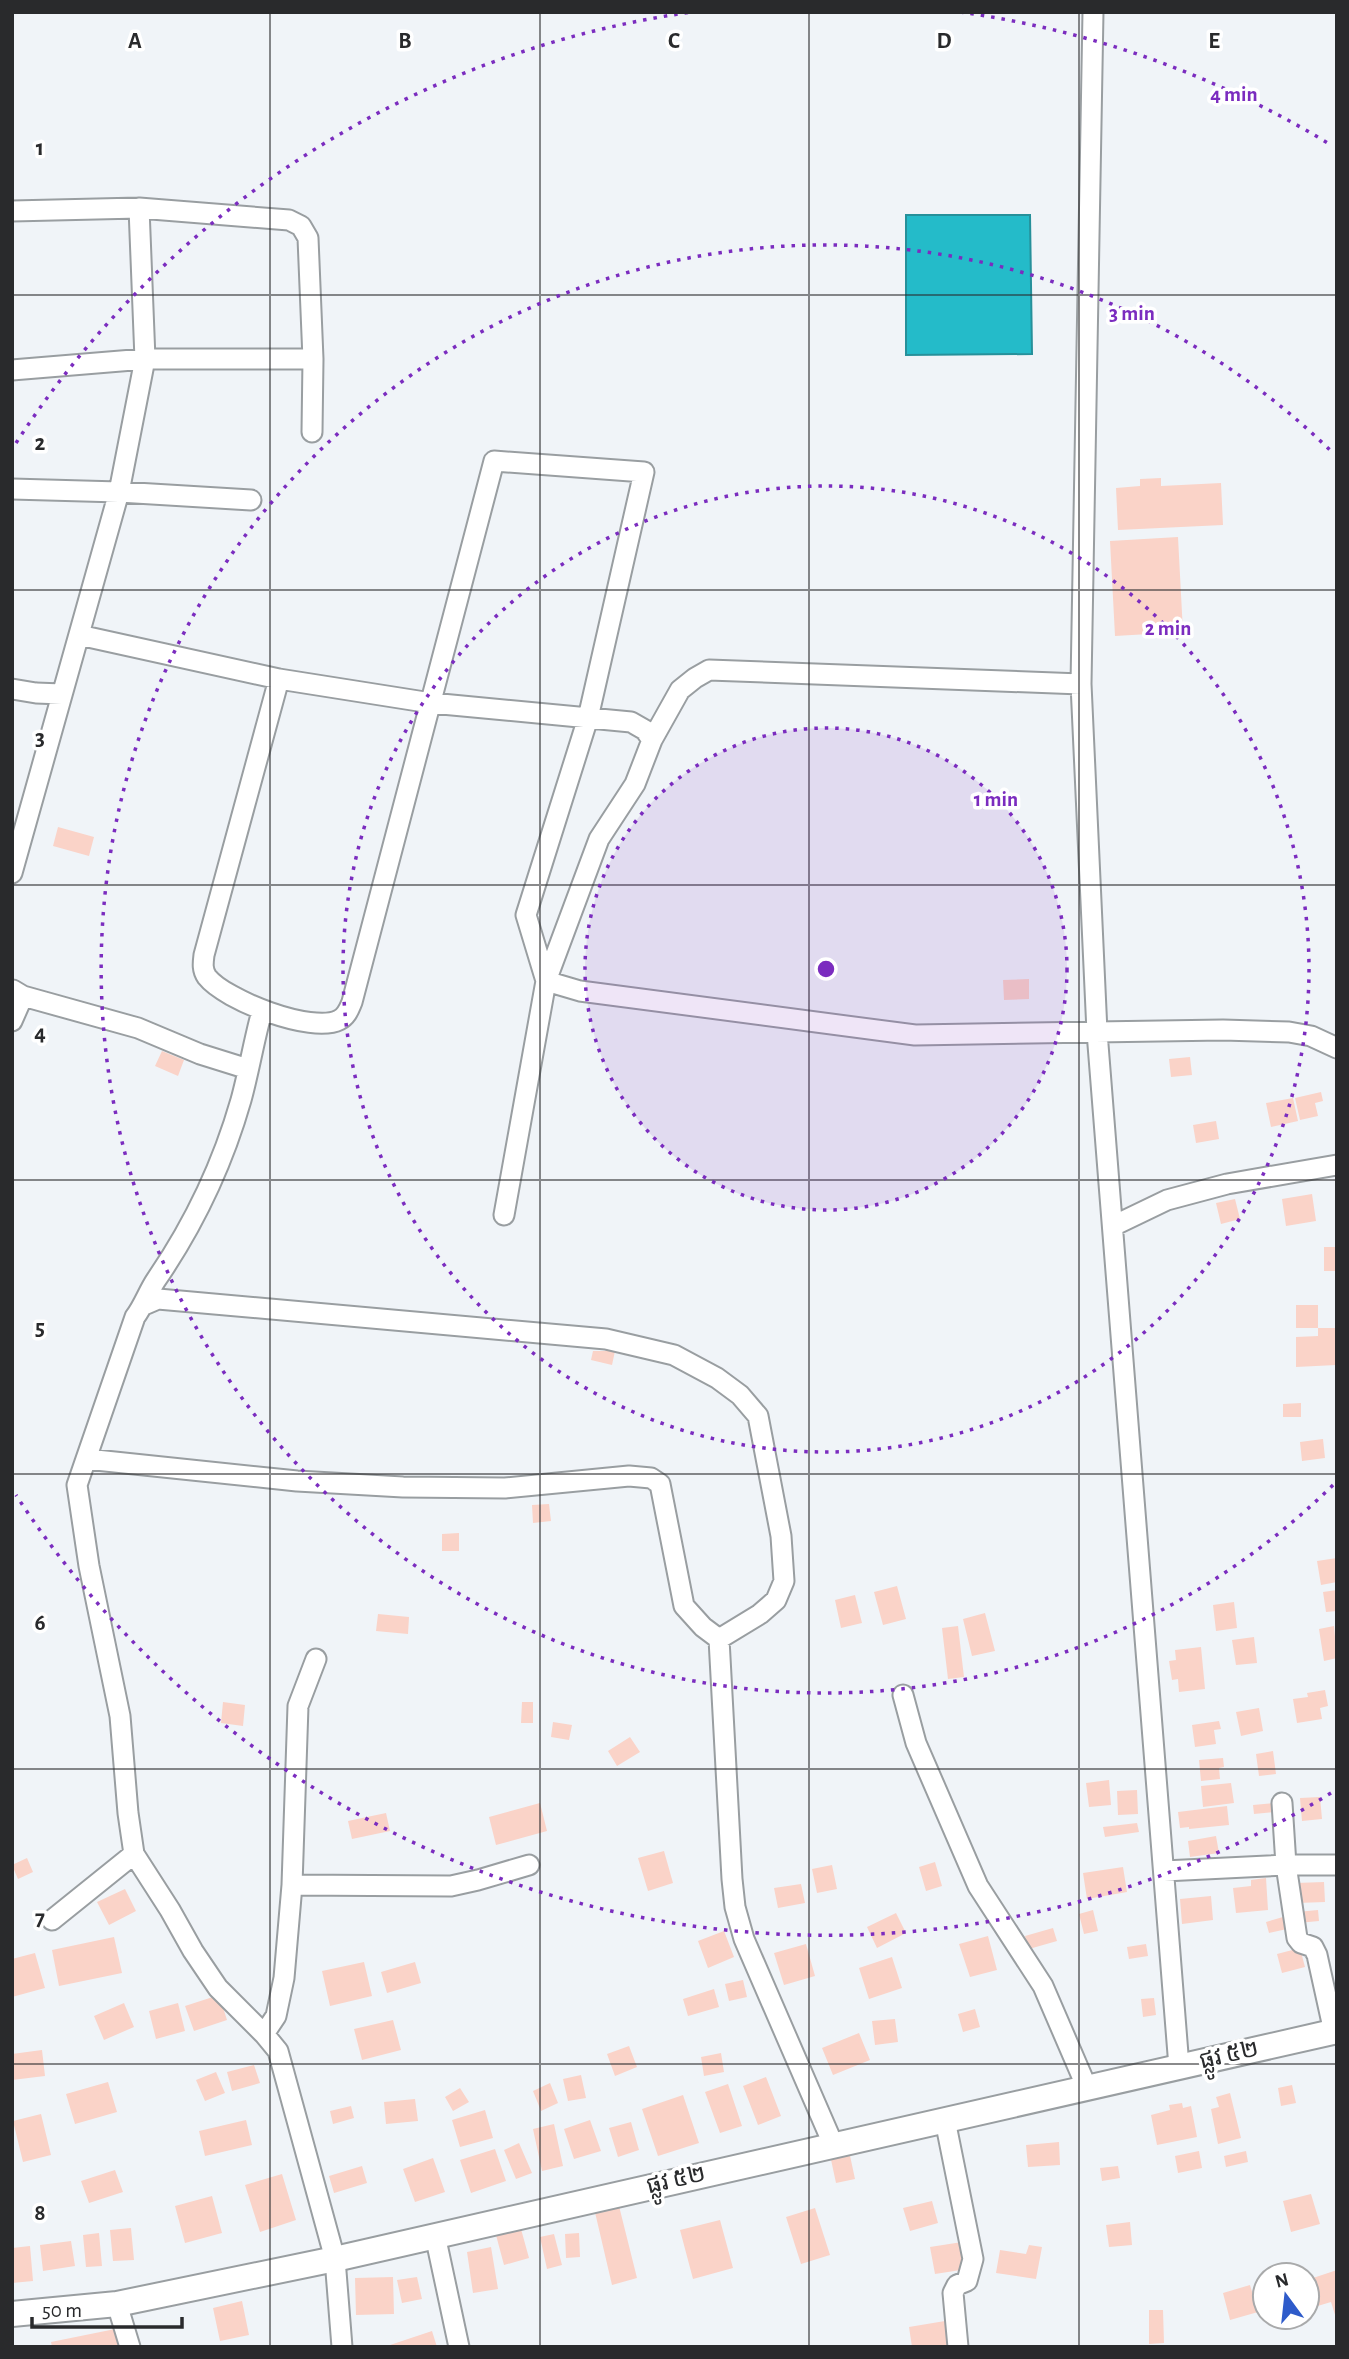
<svg xmlns="http://www.w3.org/2000/svg" width="1349" height="2359" font-family="'Alegreya Sans','Noto Sans Khmer',sans-serif">
  <style>
    .water { fill: #24bbc9; stroke: #26909a; stroke-width: 2 }
    .building { fill: #fad3c8 }
    .lines { fill: none; stroke-linecap: round; stroke-linejoin: round }
    .minor-casing { stroke: #999ea1; stroke-width: 23 }
    .tertiary-casing { stroke: #999ea1; stroke-width: 28 }
    .minor { stroke: #fff; stroke-width: 19 }
    .tertiary { stroke: #fff; stroke-width: 24 }
    .grid { fill: none; stroke: #292a2c; stroke-width: 2; stroke-opacity: 0.55 }
    .ring { fill: none; stroke: #7b2cbf; stroke-width: 3.5; stroke-dasharray: 3.5 7 }
    .labels { text-anchor: middle; dominant-baseline: central; stroke-width: 7; stroke-linejoin: round; paint-order: stroke }
    .street-label { font-size: 24px; fill: #292a2c; stroke: #fff }
    .grid-label { font-size: 23px; text-anchor: middle; font-weight: bold; fill: #292a2c; stroke: #fff; stroke-width: 7; stroke-linejoin: round; paint-order: stroke }
    .centre { fill: #7b2cbf; stroke: #fff; stroke-width: 3.5 }
    .ring-label { font-size: 21px; text-anchor: middle; font-weight: bold; fill: #7b2cbf; stroke: #fff; stroke-width: 7; stroke-linejoin: round; paint-order: stroke }
  </style>
  <rect width="100%" height="100%" fill="#f0f4f8"/>
  <path class="water" d="M906,215H1030L1032,354L906,355Z"/>
  <path class="building" d="M1161,478V486L1221,483L1223,525L1118,530L1116,488L1140,486V479Z
    M1178,537L1183,632L1115,636L1110,541Z
    M58,827L94,837L89,856L53,846Z
    M1029,979V999L1004,1000L1003,980Z
    M162,1051L184,1060L178,1076L155,1066Z
    M1190,1057L1192,1075L1171,1077L1169,1059Z
    M1321,1092L1323,1101L1315,1103L1318,1116L1300,1120L1295,1098Z
    M1293,1098L1298,1121L1271,1127L1266,1103Z
    M1216,1121L1219,1139L1196,1143L1193,1125Z
    M1312,1194L1316,1221L1286,1226L1282,1199Z
    M1235,1199L1240,1219L1221,1224L1216,1203Z
    M1324,1247H1337V1271H1324Z
    M1296,1305H1318V1328H1296Z
    M1318,1328H1335L1336,1365L1296,1367V1337L1318,1336Z
    M593,1351H615L612,1365L591,1360Z
    M1301,1403V1417H1283V1404Z
    M1323,1439L1325,1458L1302,1461L1300,1442Z
    M549,1504L551,1521L533,1523L532,1505Z
    M459,1533V1551H442V1534Z
    M1337,1558V1582L1321,1585L1317,1561Z
    M897,1586L906,1619L883,1625L874,1592Z
    M1337,1590V1611L1326,1612L1323,1592Z
    M855,1595L862,1623L841,1628L835,1600Z
    M1234,1602L1237,1628L1216,1631L1213,1605Z
    M985,1613L995,1651L972,1656L963,1619Z
    M378,1614L409,1617L408,1634L376,1631Z
    M958,1626L964,1677L948,1679L942,1628Z
    M1334,1626L1337,1658L1324,1661L1319,1629Z
    M1254,1637L1257,1663L1236,1665L1232,1640Z
    M1201,1647L1205,1689L1179,1692L1178,1679L1172,1680L1169,1661L1176,1660L1175,1650Z
    M1325,1690L1328,1706L1320,1708L1322,1719L1297,1723L1293,1699L1308,1697L1307,1693Z
    M223,1702L245,1705L243,1726L221,1723Z
    M522,1702H533V1723H521Z
    M1259,1708L1263,1731L1241,1736L1236,1712Z
    M1219,1721L1221,1729L1214,1730L1216,1744L1195,1747L1192,1725Z
    M553,1722L572,1725L569,1740L551,1737Z
    M630,1737L640,1752L617,1766L608,1751Z
    M1273,1751L1276,1774L1259,1776L1256,1754Z
    M1223,1758L1224,1767L1219,1768L1220,1779L1201,1781L1199,1760Z
    M1109,1780L1111,1805L1089,1807L1086,1783Z
    M1231,1783L1234,1803L1203,1807L1201,1786Z
    M1137,1790L1138,1814L1118,1815L1117,1791Z
    M1320,1797L1322,1819L1302,1821L1300,1798Z
    M540,1803L547,1831L496,1845L489,1817Z
    M1274,1803L1275,1812L1254,1814L1253,1805Z
    M1227,1806L1229,1825L1189,1829V1827L1180,1828L1178,1812Z
    M386,1813L390,1831L352,1839L348,1821Z
    M1137,1823L1139,1832L1105,1837L1103,1827Z
    M1216,1836L1219,1853L1190,1857L1188,1841Z
    M664,1851L673,1883L648,1891L638,1858Z
    M27,1858L33,1872L18,1879L12,1865Z
    M935,1862L942,1886L926,1891L919,1867Z
    M832,1865L837,1889L817,1893L812,1869Z
    M1123,1867L1127,1892L1087,1899L1083,1873Z
    M1266,1878L1268,1910L1236,1913L1233,1888L1251,1886V1880Z
    M1324,1882L1325,1902L1297,1903L1296,1883Z
    M801,1884L805,1903L778,1908L774,1888Z
    M125,1889L136,1911L109,1925L97,1902Z
    M1211,1896L1213,1920L1182,1924L1180,1899Z
    M1093,1910L1098,1931L1084,1934L1079,1914Z
    M1318,1910L1319,1921L1298,1923L1297,1912Z
    M896,1913L906,1933L877,1948L867,1927Z
    M1283,1917L1287,1929L1269,1933L1266,1922Z
    M1053,1928L1057,1941L1029,1949L1025,1936Z
    M724,1931L734,1957L708,1968L698,1941Z
    M988,1936L997,1970L970,1977L959,1944Z
    M114,1937L122,1973L59,1986L52,1950Z
    M806,1944L815,1976L784,1985L774,1953Z
    M1146,1944L1148,1956L1129,1959L1127,1947Z
    M1300,1948L1305,1967L1282,1973L1277,1954Z
    M35,1953L45,1988L12,1997V1959Z
    M892,1957L902,1988L869,1999L859,1968Z
    M364,1962L372,1996L330,2006L322,1971Z
    M415,1962L421,1983L387,1993L381,1972Z
    M743,1980L747,1997L729,2001L725,1984Z
    M714,1989L719,2007L688,2016L683,1999Z
    M219,1995L227,2020L194,2031L185,2006Z
    M1154,1998L1156,2015L1143,2017L1141,1999Z
    M124,2003L134,2027L104,2040L94,2016Z
    M178,2003L185,2031L156,2039L149,2011Z
    M975,2009L980,2027L963,2032L958,2014Z
    M895,2019L898,2042L875,2045L872,2021Z
    M393,2020L401,2050L362,2060L354,2029Z
    M859,2033L870,2060L833,2075L822,2048Z
    M629,2046L637,2067L615,2076L607,2054Z
    M42,2050L45,2076L12,2080V2054Z
    M721,2053L724,2072L704,2076L701,2057Z
    M254,2065L260,2083L232,2091L227,2072Z
    M216,2072L225,2093L205,2101L196,2080Z
    M581,2075L586,2098L568,2101L563,2079Z
    M766,2077L781,2116L758,2125L743,2086Z
    M108,2082L117,2112L75,2124L66,2094Z
    M550,2083L558,2103L541,2111L533,2091Z
    M728,2084L742,2126L720,2133L705,2092Z
    M1292,2085L1296,2103L1281,2106L1278,2088Z
    M460,2088L469,2102L453,2111L445,2097Z
    M1230,2093L1241,2138L1218,2144L1211,2109L1219,2107L1216,2097Z
    M683,2095L699,2143L658,2156L642,2109Z
    M415,2099L418,2121L386,2124L384,2102Z
    M1182,2103L1183,2108L1191,2106L1197,2137L1157,2145L1151,2115L1170,2110L1169,2105Z
    M351,2106L354,2118L333,2124L330,2111Z
    M485,2110L493,2138L460,2147L452,2120Z
    M41,2114L51,2155L23,2162L13,2121Z
    M246,2120L252,2145L205,2156L199,2131Z
    M590,2120L601,2151L574,2159L564,2129Z
    M631,2122L639,2150L618,2157L609,2128Z
    M554,2124L563,2166L542,2171L533,2129Z
    M1059,2142L1060,2165L1028,2167L1026,2145Z
    M519,2143L532,2173L516,2179L504,2150Z
    M495,2149L506,2181L471,2193L460,2160Z
    M849,2151L855,2179L836,2183L830,2155Z
    M1199,2151L1202,2168L1178,2173L1175,2156Z
    M1246,2151L1248,2162L1226,2167L1224,2156Z
    M433,2158L445,2192L415,2202L403,2169Z
    M362,2166L367,2183L334,2193L329,2176Z
    M1118,2166L1120,2178L1102,2181L1100,2168Z
    M115,2170L123,2192L89,2203L81,2181Z
    M282,2174L296,2220L260,2232L245,2185Z
    M1311,2194L1320,2224L1291,2232L1283,2201Z
    M212,2196L222,2233L185,2243L175,2206Z
    M932,2201L938,2223L910,2231L903,2208Z
    M618,2202L637,2278L612,2285L594,2208Z
    M815,2208L830,2255L801,2264L786,2217Z
    M720,2220L733,2268L693,2279L680,2230Z
    M1130,2222L1132,2245L1109,2247L1106,2225Z
    M131,2228L134,2260L113,2261L110,2230Z
    M521,2229L529,2258L504,2265L496,2235Z
    M99,2233L102,2266L86,2267L83,2235Z
    M579,2233L580,2257L566,2258L565,2234Z
    M554,2234L562,2265L547,2269L540,2237Z
    M71,2241L75,2266L43,2271L40,2245Z
    M962,2242L967,2269L935,2274L930,2247Z
    M1029,2245L1042,2247L1036,2279L996,2273L1000,2250L1026,2254Z
    M30,2246L33,2281L12,2283V2248Z
    M491,2247L498,2289L473,2293L467,2252Z
    M1337,2270V2318H1336L1331,2302L1311,2308L1307,2294V2280Z
    M393,2277L394,2314L356,2315L355,2278Z
    M417,2277L422,2299L402,2303L397,2280Z
    M1250,2285L1258,2312L1230,2320L1223,2293Z
    M242,2301L249,2335L220,2341L213,2308Z
    M1149,2310H1163L1164,2343L1149,2344Z
    M945,2321L949,2347H912L909,2327Z
    M120,2328L124,2347H52L51,2342Z
    M432,2331L437,2347H387V2346Z"/>
  <g class="lines">
    <defs>
      <path id="minor" d="M1093,12L1081,684L1097,1032L1179,2067
        M12,211L139,208L289,220L301,226L308,238L313,359L312,432
        M12,370L145,359H313
        M12,489L119,492L251,500
        M79,635L279,679L431,703L631,722L645,730L652,740
        M279,679L204,955C203,963 202,970 207,977C225,1000 312,1034 339,1020C347,1016 349,1009 352,1002L494,461L644,472L588,718L526,915L546,981L580,991L915,1035L1223,1030L1289,1032L1311,1036L1337,1048
        M12,689L36,693L62,694
        M12,873L119,492L145,359L139,208
        M23,996L138,1028L200,1054L248,1069
        M262,1011C254,1040 249,1071 241,1100C223,1163 193,1226 156,1280C148,1292 144,1305 135,1317L77,1485L89,1566L120,1716L128,1813L134,1854L170,1910L193,1951L218,1988L264,2034
        M12,1021L23,996L13,990
        M504,1215L546,981L599,839L635,784L652,740L680,690L695,678L709,670L1081,684
        M1113,1226L1167,1200L1227,1184L1337,1165
        M86,1459L297,1481L403,1487L505,1488L629,1476L651,1478L660,1484L684,1606L703,1627L719,1639L760,1614L776,1600L784,1581L781,1536L758,1416L740,1395L717,1378L674,1355L606,1339L158,1299L144,1305
        M719,1639L732,1879L735,1907L744,1939L833,2144
        M316,1659L298,1706L292,1885L284,1978L276,2016L264,2034L278,2051L335,2259L342,2347
        M903,1695L916,1743L978,1886L1043,1986L1087,2088
        M1282,1803L1286,1865L1297,1938L1301,1943L1313,1947L1317,1955L1334,2032
        M1164,1871L1286,1865H1337
        M292,1885L451,1886L478,1880L529,1865
        M52,1920L134,1854
        M945,2120L973,2259L967,2281L957,2285L953,2293L958,2347
        M435,2235L459,2347
        M117,2304L130,2347"/>
      <path id="tertiary" d="M12,2314L117,2304L335,2259L1337,2031"/>
    </defs>
    <use href="#minor" class="minor-casing"/>
    <use href="#tertiary" class="tertiary-casing"/>
    <use href="#minor" class="minor"/>
    <use href="#tertiary" class="tertiary"/>
  </g>
  <path class="grid" d="M270,12V2347M540,12V2347M809,12V2347M1079,12V2347M12,295H1337M12,590H1337M12,885H1337M12,1180H1337M12,1474H1337M12,1769H1337M12,2064H1337"/>
  <circle cx="826" cy="969" r="241" fill="#7b2cbf" fill-opacity=".12"/>
  <g class="ring">
    <circle cx="826" cy="969" r="241"/>
    <circle cx="826" cy="969" r="483"/>
    <path d="M1333 1485A724 724 0 1 1 1333 453"/>
    <path d="M1331 1793A966 966 0 0 1 16 1495M16 443A966 966 0 0 1 692 12M960 12A966 966 0 0 1 1331 145"/>
  </g>
  <g class="labels">
    <g class="street-label">
      <text transform="translate(1229 2055) rotate(-13)">ផ្លូវ ៥២</text>
      <text transform="translate(676 2180) rotate(-13)">ផ្លូវ ៥២</text>
    </g>
  </g>
  <g class="grid-label">
    <text x="135" y="48">A</text>
    <text x="405" y="48">B</text>
    <text x="674" y="48">C</text>
    <text x="944" y="48">D</text>
    <text x="1214" y="48">E</text>
    <text x="40" y="155">1</text>
    <text x="40" y="450">2</text>
    <text x="40" y="745">3</text>
    <text x="40" y="1040">4</text>
    <text x="40" y="1335">5</text>
    <text x="40" y="1630">6</text>
    <text x="40" y="1925">7</text>
    <text x="40" y="2220">8</text>
  </g>
  <circle cx="826" cy="969" r="10" class="centre"/>
  <g class="ring-label">
    <text x="1234" y="101">4 min</text>
    <text x="1132" y="320">3 min</text>
    <text x="1168" y="635">2 min</text>
    <text x="996" y="806">1 min</text>
  </g>
  <rect width="1349" height="2359" fill="none" stroke="#292a2c" stroke-width="28"/>
  <g transform="translate(1286 2296) rotate(345)"><circle r="33" fill="#ffffff" stroke="#a9aaab" stroke-width="2"/>
  <path d="M0-5L12 26L0 18L-12 26Z" fill="#2e5bca"/>
  <text y="-10" font-size="19" font-weight="bold" text-anchor="middle" fill="#292a2c">N</text>
  </g>
  <path d="M32 2317v10h150v-10" fill="none" stroke="#292a2c" stroke-width="3.5"/>
  <text x="42" y="2317" font-size="21" fill="#292a2c" stroke="#ffffff" stroke-width="5" paint-order="stroke">50 m</text>
</svg>
